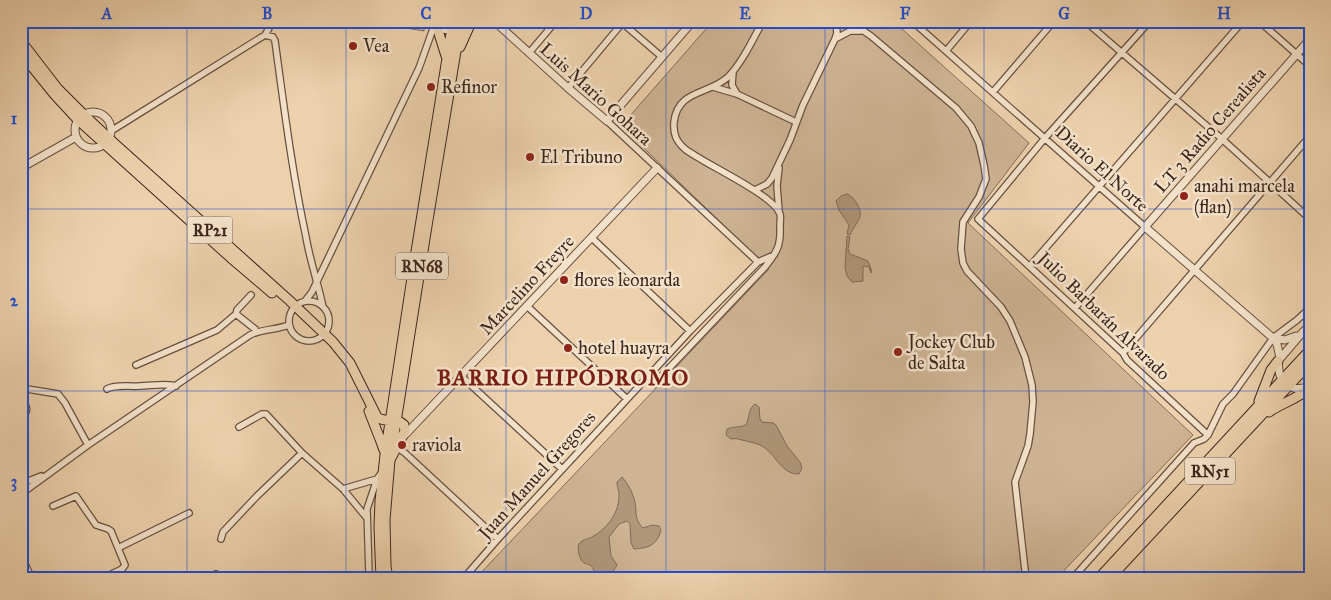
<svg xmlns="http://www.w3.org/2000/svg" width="1331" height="600" font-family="'IM FELL Great Primer',serif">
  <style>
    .green { fill: #ceb494; stroke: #856c58 }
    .water { fill: #b0977b; stroke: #826955 }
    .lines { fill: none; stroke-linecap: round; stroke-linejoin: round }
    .minor-casing { stroke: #685040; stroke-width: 8 }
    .tertiary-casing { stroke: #685040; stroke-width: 9 }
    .primary-casing { stroke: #3c251c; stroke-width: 11 }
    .trunk-casing { stroke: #3c251c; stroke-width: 11 }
    .minor { stroke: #f3e1c9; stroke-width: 5.5 }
    .tertiary { stroke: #f3e1c9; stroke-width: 7 }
    .primary { stroke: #ecd1ac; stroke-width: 9 }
    .trunk { stroke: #ecd1ac; stroke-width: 9 }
    .grid { fill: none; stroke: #1d4ed8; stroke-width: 1; stroke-opacity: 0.55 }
    .poi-dot { fill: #8f2418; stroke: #f3e1c9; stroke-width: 2 }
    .labels { text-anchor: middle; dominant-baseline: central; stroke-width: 5; stroke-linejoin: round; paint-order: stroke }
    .shield { fill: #f3e1c9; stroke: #735d50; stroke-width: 1 }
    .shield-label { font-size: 16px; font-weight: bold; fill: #3c251c }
    .poi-label { font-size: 18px; fill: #3c251c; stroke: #f3e1c9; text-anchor: start }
    .street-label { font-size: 18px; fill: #3c251c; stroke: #f3e1c9 }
    .district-label { font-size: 22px; font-weight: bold; letter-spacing: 1px; fill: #7a1f14; stroke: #f3e1c9 }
    .neatline { fill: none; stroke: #1d4ed8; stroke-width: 2 }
    .grid-label { font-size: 16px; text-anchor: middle; font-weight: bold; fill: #1d4ed8 }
  </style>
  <rect width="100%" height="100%" fill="#ecd1ac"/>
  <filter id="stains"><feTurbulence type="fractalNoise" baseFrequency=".004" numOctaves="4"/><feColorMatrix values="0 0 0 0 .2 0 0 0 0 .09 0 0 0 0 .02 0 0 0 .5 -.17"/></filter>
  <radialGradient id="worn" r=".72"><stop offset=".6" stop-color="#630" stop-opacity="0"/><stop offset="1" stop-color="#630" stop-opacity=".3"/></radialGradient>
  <path class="green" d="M362,21H415L424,25V31Z
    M713,21H893L1029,143L968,223L1193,435L1056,579H475L769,269L621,126Z"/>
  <path class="water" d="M847,194C852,196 853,198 856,202C866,218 856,221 850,235L847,234L849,225L839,210L836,201L841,196Z
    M847,236L850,237L848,249L850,254L868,261L872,272L871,273L869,267L864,266L863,267V281L852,282L847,276L845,268Z
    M755,404L759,407L760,419L762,422L773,423L776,425L787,446L800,462L802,468L799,474C783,475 776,456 765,448C758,443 750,442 742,440C737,439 736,438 731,439L726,435L727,429C733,426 740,428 746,425C750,417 748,409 755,404Z
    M622,477C628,484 633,493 635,502C637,514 634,519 643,528L652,525L659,526L661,530C657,545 649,548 634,549L631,543L630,524L627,521L619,524L609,537L611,556L617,565C614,571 605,583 596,575C594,573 594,568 590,565C589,564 586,564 584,563C579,559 577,549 579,544C581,540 588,539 592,537C608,528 620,512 619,493C618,489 617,486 617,482Z"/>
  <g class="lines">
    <defs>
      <path id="minor" d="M273,21L265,35L273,37L275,41C284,107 292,172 306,237C310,261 318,283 323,307
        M620,21L662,57
        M849,21L871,36L956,108L971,126L979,143L984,165L986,179L979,197L963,222L961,249L963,263L967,271L1001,307L1010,321L1025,357L1032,385L1033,402L1030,434L1028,446L1015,482L1026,579
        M912,21L1145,227L1075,308
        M1085,21L1222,139L1310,219
        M1150,21L1045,138L978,219L1123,353L1127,360L1208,435
        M1259,21L1310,66
        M835,39L850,31H861
        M946,51L971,21
        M529,53L556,21
        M733,72L732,85L737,94
        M713,87L737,94L796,122
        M568,88L624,21
        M993,92L1054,21
        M607,121L758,262
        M111,131L265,35
        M779,168L777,186L779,211
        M755,190L767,184L772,178L790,140L803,105L835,39L837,33L836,21
        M592,238L690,331
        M1030,266L1243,21
        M305,301L312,292L419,68L434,26
        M289 321a20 20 0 1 1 40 0a20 20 0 1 1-40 0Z
        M527,306L627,399
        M236,314L255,329L256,332
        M1123,353L1310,136
        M136,365L217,330L236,314L237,310L251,295
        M461,376L562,469
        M654,384L765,267C777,252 781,246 780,226C780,222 781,217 780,214C773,194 704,164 685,149C676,141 673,134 674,122C678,89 709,95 728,77C742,63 753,39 763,21
        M21,388L58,394L65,403L88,445
        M107,389C116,384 129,387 139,386C151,386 164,383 176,386
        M21,399C28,407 29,411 21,419
        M239,427L262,414H266L302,453L343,489L366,517
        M396,447L405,453L498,539
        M21,484L41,476
        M343,489L377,479
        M21,494L88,445L250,335C262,329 276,330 289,325
        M53,506L76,496L96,525L108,529L111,531L125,565L122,569L101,579
        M221,539L223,532L257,496L302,453
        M118,548L189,513
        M21,554L23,560L32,579
        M216,574L217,579
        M369,575L367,509L377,479L382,472
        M344,579L369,575L377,579
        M463,579L498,539L690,331L758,262L774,255
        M1072,579L1194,443L1204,439L1208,435L1223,404L1233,394L1273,338L1297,320L1310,308"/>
      <path id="tertiary" d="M429,21C436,29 446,30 456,30
        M494,21L568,88L607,121L693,21
        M472,25L481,21
        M75 130a18 18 0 1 1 36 0a18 18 0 1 1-36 0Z
        M21,168L76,137
        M1273,338L1285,340L1296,336
        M1280,358L1277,344L1273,338L1145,227L1310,39
        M1309,386C1299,391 1286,389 1281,377C1278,373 1279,366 1278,361L1302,333L1310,325
        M403,437L657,168"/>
      <path id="primary" d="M437,27L446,56
        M21,41L58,89L83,114L115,144L290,301L333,342L350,363L377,417C386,424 395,416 404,425L405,431L390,460
        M460,47L469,27
        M21,53L54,94L78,120L231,258L272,293
        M369,411L380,439L384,450
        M381,579L379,527L380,501L385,455L415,258L453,21
        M388,579L386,566L385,520L390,460L427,226L461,21"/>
      <path id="trunk" d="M1259,401L1271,370L1278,361
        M1269,412C1283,402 1297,400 1310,387
        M1098,579L1310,350
        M1109,579L1310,363"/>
    </defs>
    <use href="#minor" class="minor-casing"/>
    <use href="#tertiary" class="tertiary-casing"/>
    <use href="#primary" class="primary-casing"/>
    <use href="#trunk" class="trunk-casing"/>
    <use href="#minor" class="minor"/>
    <use href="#tertiary" class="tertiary"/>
    <use href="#primary" class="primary"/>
    <use href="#trunk" class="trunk"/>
  </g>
  <path class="grid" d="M187,21V579M346,21V579M506,21V579M666,21V579M825,21V579M984,21V579M1144,21V579M21,209H1310M21,391H1310"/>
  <g class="poi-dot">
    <circle cx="353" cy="46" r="5"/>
    <circle cx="431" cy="87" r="5"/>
    <circle cx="530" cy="157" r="5"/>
    <circle cx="1184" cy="196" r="5"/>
    <circle cx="564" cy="280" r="5"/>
    <circle cx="568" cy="348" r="5"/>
    <circle cx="898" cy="352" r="5"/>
    <circle cx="402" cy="445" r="5"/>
  </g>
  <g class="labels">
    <g class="shield">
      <rect x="187.5" y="216.5" width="45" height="27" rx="4"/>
      <rect x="396" y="252.5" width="52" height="27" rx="4"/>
      <rect x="1185" y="457.5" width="50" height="27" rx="4"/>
    </g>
    <g class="shield-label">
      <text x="210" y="230">RP21</text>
      <text x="422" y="266">RN68</text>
      <text x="1210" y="471">RN51</text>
    </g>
    <g class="poi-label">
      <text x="363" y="46">Vea</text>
      <text x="441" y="87">Refinor</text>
      <text x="540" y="157">El Tribuno</text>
      <text x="1194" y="186">anahi marcela<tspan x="1194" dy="21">(flan)</tspan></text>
      <text x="574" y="280">flores leonarda</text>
      <text x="908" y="342">Jockey Club<tspan x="908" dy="21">de Salta</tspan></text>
      <text x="578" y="348">hotel huayra</text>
      <text x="412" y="445">raviola</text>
    </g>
    <g class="street-label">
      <text transform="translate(596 94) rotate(42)">Luis Mario Gohara</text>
      <text transform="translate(1210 130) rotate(-49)">LT 3 Radio Cerealista</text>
      <text transform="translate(1102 169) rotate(42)">Diario El Norte</text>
      <text transform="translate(527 285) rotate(-47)">Marcelino Freyre</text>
      <text transform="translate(1104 316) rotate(44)">Julio Barbarán Alvarado</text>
      <text transform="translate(537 475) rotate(-48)">Juan Manuel Gregores</text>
    </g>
    <g class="district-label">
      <text x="563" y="377">BARRIO HIPÓDROMO</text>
    </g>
  </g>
  <rect width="1331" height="600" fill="none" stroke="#ecd1ac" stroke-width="55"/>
  <rect x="28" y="28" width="1276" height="544" class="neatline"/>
  <g class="grid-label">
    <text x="107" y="19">A</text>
    <text x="267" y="19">B</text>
    <text x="426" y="19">C</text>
    <text x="586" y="19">D</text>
    <text x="745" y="19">E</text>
    <text x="905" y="19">F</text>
    <text x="1064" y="19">G</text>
    <text x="1224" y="19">H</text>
    <text x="14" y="124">1</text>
    <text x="14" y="306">2</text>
    <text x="14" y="487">3</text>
  </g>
  <rect width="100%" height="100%" filter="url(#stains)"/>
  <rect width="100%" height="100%" fill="url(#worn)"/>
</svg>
